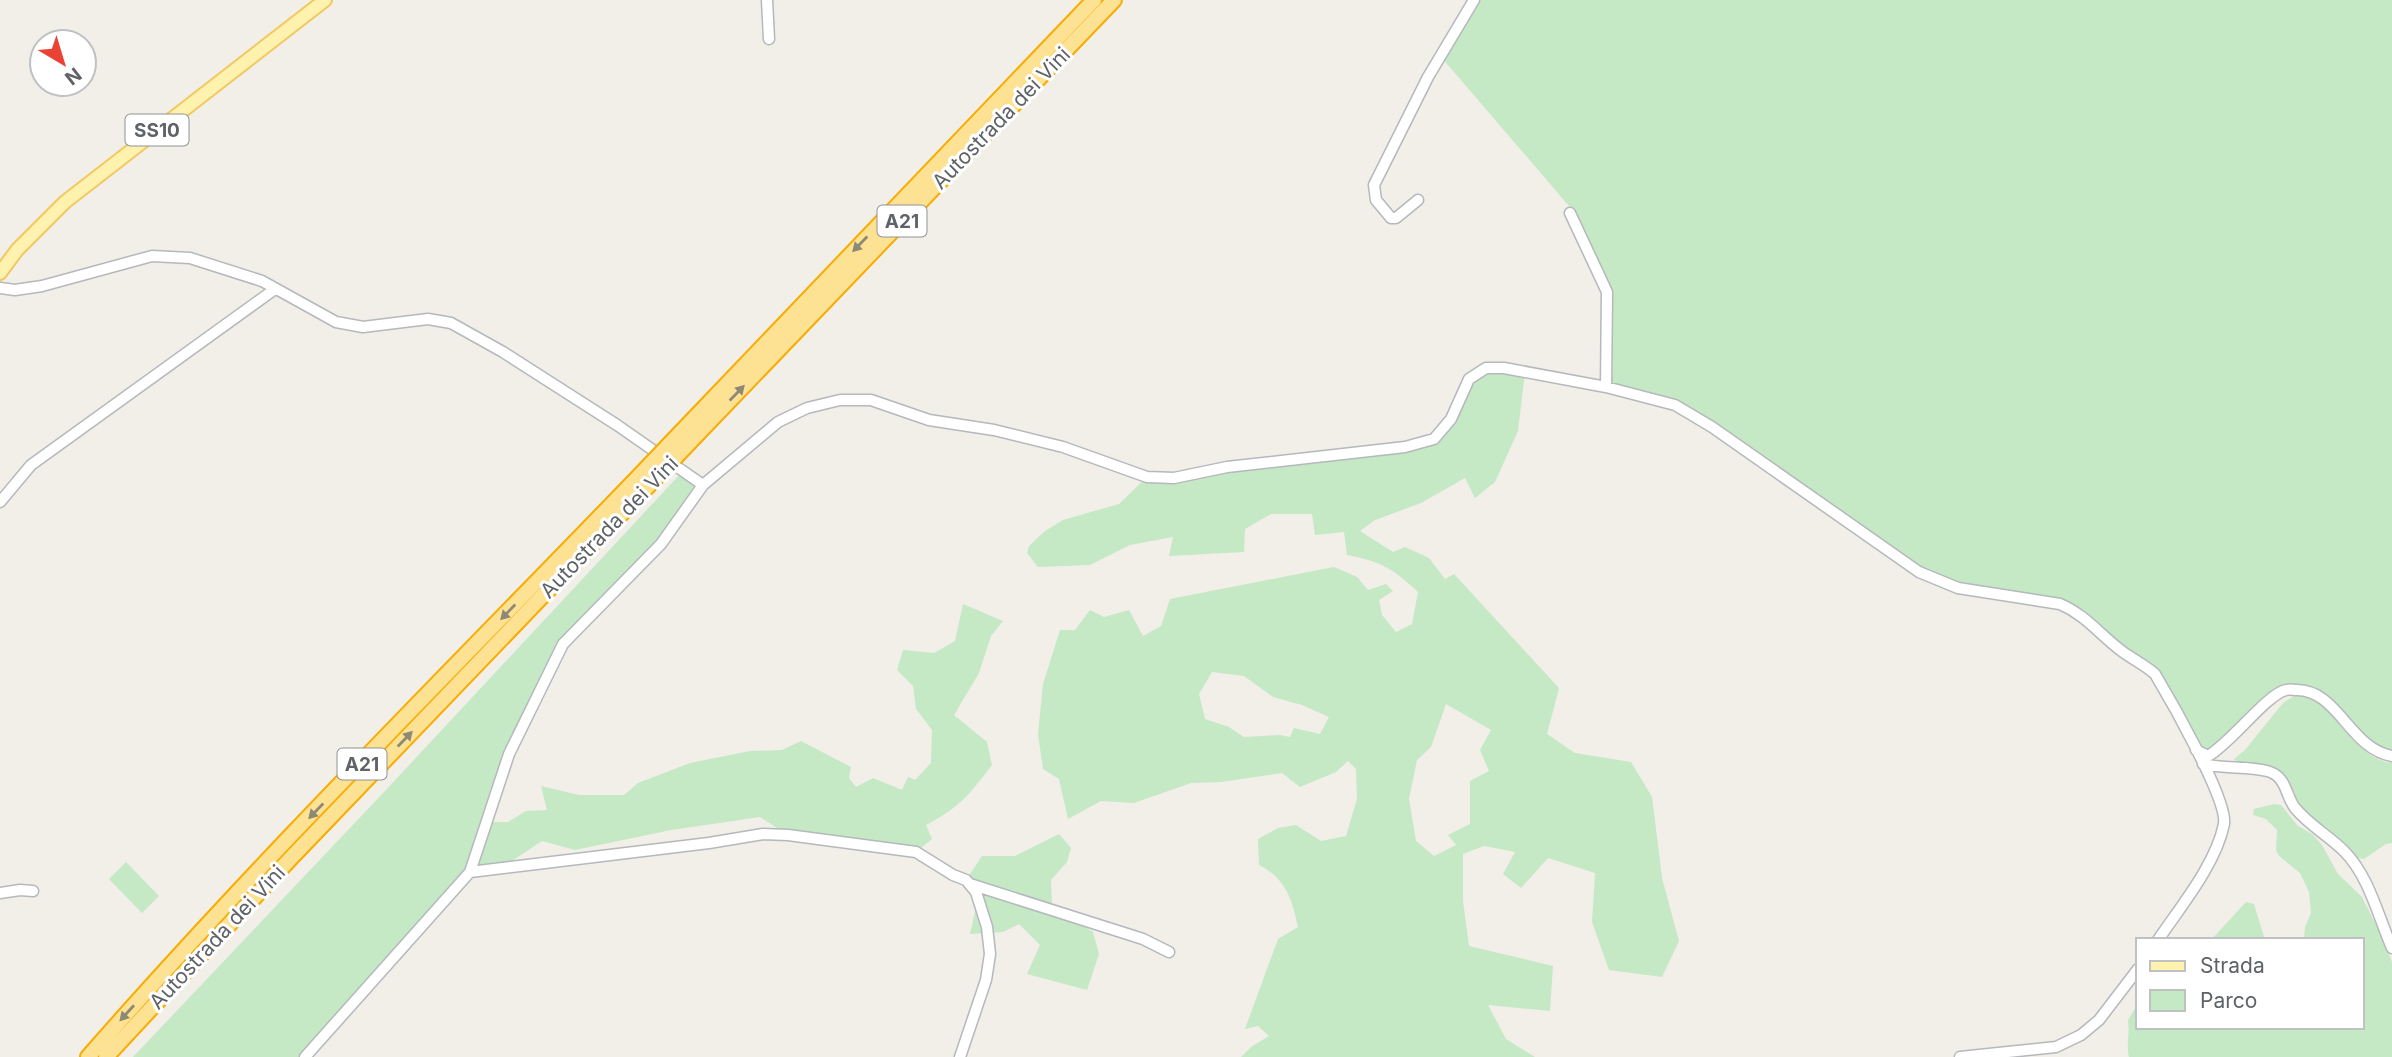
<svg xmlns="http://www.w3.org/2000/svg" width="2392" height="1057" font-family="Inter,sans-serif">
  <style>
    .green { fill: #c5e8c5; fill-rule: evenodd }
    .lines { fill: none; stroke-linecap: round; stroke-linejoin: round }
    .minor-casing { stroke: #b5b8bc; stroke-width: 13 }
    .major-casing { stroke: #f2c960; stroke-width: 16 }
    .highway-casing { stroke: #f9ab00; stroke-width: 18 }
    .minor { stroke: #fff; stroke-width: 10 }
    .major { stroke: #fff2af; stroke-width: 12 }
    .highway { stroke: #fde293; stroke-width: 14 }
    .highway-bridge-casing { stroke: #f9ab00; stroke-width: 18; stroke-linecap: butt }
    .highway-bridge { stroke: #fde293; stroke-width: 14 }
    .oneway { fill: #8e8975 }
    .labels { text-anchor: middle; dominant-baseline: central; stroke-width: 6; stroke-linejoin: round; paint-order: stroke }
    .shield { fill: #fff; stroke: #8f9295; stroke-width: 2 }
    .shield-label { font-size: 19px; font-weight: bold; fill: #5f6368 }
    .street-label { font-size: 21px; fill: #5f6368; stroke: #fff }
  </style>
  <rect width="100%" height="100%" fill="#f1efe8"/>
  <path class="green" d="M1477,0H2392V756L2381,754L2319,697L2286,690L2208,756L2196,750L2155,674L2076,610L1958,588L1919,572L1675,405L1606,387L1607,292L1569,206L1442,58Z
    M1486,368L1525,372L1518,431L1495,482L1475,498L1465,478L1421,503L1375,520L1360,531L1393,552L1405,547L1429,558L1445,579L1454,574L1559,688L1547,734L1575,753L1631,762L1652,797L1662,878L1679,941L1662,977L1609,970L1592,922L1595,873L1548,858L1521,888L1503,874L1515,852L1484,846L1463,854V901L1469,946L1553,966L1550,1011L1488,1005L1506,1039L1535,1057H1241L1251,1047L1269,1036L1258,1026L1245,1029L1278,939L1298,927C1292,899 1286,879 1259,865L1258,839L1278,828L1296,825L1321,841L1346,836L1357,799L1356,769L1348,761L1336,772L1300,787L1282,773L1221,782L1191,783L1134,803L1101,801L1068,819L1059,779L1043,769L1038,734L1043,684L1060,630H1075L1090,610L1104,617L1129,610L1143,636L1161,626L1170,599L1334,567L1357,577L1368,590L1386,584L1393,591L1379,600L1382,615L1396,632L1412,624L1418,592C1392,568 1382,562 1347,555L1344,532L1315,535L1312,514H1271L1245,529L1244,552L1169,556L1173,537L1130,545L1090,565L1038,567L1027,553L1029,546L1045,531L1063,520L1119,504L1147,477L1434,439L1469,379ZM1212,672L1244,676L1273,697L1302,705L1329,717L1320,734L1294,728L1290,737L1280,735L1244,737L1229,727L1205,719L1199,694ZM1446,704L1491,730L1480,750L1489,771L1470,781V824L1448,835L1456,845L1434,856L1416,841L1409,799L1417,760L1431,747Z
    M683,471L703,485L661,544L563,644L509,754L487,822H508L526,811L547,810L541,786L579,795H624L638,783L690,763L750,751L782,750L801,741L851,767L849,778L856,787L873,778L902,790L908,777L915,780L931,763L932,730L916,709L913,686L897,670L903,650L934,653L955,641L963,604L1003,621L991,636L979,673L954,715L987,742L992,765C969,795 960,807 926,825L932,839L916,852L788,835L760,817L671,830L575,850L542,841L501,868L470,872L305,1057H133L385,791Z
    M2294,696C2340,695 2349,758 2392,763V843L2386,844L2364,859L2357,858L2302,809L2281,773L2266,765L2237,762L2234,759L2245,750L2283,703Z
    M2274,804L2281,805L2297,825L2313,835L2322,845L2338,874L2362,897L2383,939L2392,962V1057H2129C2126,1044 2130,1033 2128,1020L2138,1003V1027H2362V940H2304L2305,927L2311,913L2309,892L2300,873L2279,856L2276,850L2277,830L2266,819L2253,815L2254,809Z
    M1059,834L1071,848L1067,862L1051,880L1052,907L1093,932L1099,954L1087,990L1027,974L1040,945L1019,924L1003,932L970,934L979,894L966,880L982,856H1015Z
    M126,862L159,896L142,913L109,879Z
    M2246,902L2254,904L2265,940H2211Z"/>
  <g class="lines">
    <defs>
      <path id="minor" d="M767,0L769,39
        M1418,200L1396,218H1391L1376,200L1374,185L1428,77L1474,0
        M1570,213L1607,292L1606,387
        M0,288L15,290L42,286L152,256L190,258L262,281L336,322L363,327L428,319L451,323L503,352L617,425L703,485
        M0,502L31,465L275,289
        M2196,750L2208,756C2231,743 2267,694 2286,690C2290,689 2293,690 2297,690C2338,690 2350,749 2392,756
        M2203,764C2224,769 2247,766 2267,771C2287,776 2285,795 2295,808C2309,825 2329,836 2344,851C2369,876 2378,916 2392,948
        M470,872L709,843L763,834L788,835L916,852L953,875L966,880L976,892L987,927L990,954L986,980L960,1057
        M970,884L1143,939L1169,952
        M0,893L20,890L33,891
        M305,1057L470,872L509,754L563,644L661,544L703,485L778,422L807,408L840,400H871L929,420L994,430L1063,447L1147,477L1174,478L1227,467L1405,447L1434,439L1451,419L1469,379L1486,368H1504L1606,387L1675,405L1712,427L1919,572L1958,588L2060,604C2086,615 2101,636 2123,652C2134,660 2145,665 2155,674C2170,699 2228,800 2224,824C2216,864 2181,906 2158,940
        M1960,1057L2056,1047L2081,1035L2099,1020L2138,969"/>
      <path id="major" d="M0,273L17,250L65,202L325,0"/>
      <path id="highway" d="M681,432L1094,0
        M690,442L1114,0
        M88,1057C264,856 455,667 640,475
        M106,1057L290,859L651,483"/>
    </defs>
    <use href="#minor" class="minor-casing"/>
    <use href="#major" class="major-casing"/>
    <use href="#highway" class="highway-casing"/>
    <use href="#minor" class="minor"/>
    <use href="#major" class="major"/>
    <use href="#highway" class="highway"/>
    <defs>
      <path id="highway-bridge" d="M640,475L681,432
        M651,483L690,442"/>
    </defs>
    <use href="#highway-bridge" class="highway-bridge-casing"/>
    <use href="#highway-bridge" class="highway-bridge"/>
  </g>
  <defs><path id="oneway-solid" d="M-6-.8H1V-3.2L6.5 0L1 3.2V.8H-6Z" transform="scale(1.75)"/></defs>
  <g class="oneway">
    <use href="#oneway-solid" transform="translate(860 244) rotate(134)"/>
    <use href="#oneway-solid" transform="translate(737 393) rotate(-46)"/>
    <use href="#oneway-solid" transform="translate(508 612) rotate(134)"/>
    <use href="#oneway-solid" transform="translate(405 739) rotate(-46)"/>
    <use href="#oneway-solid" transform="translate(316 811) rotate(134)"/>
    <use href="#oneway-solid" transform="translate(127 1013) rotate(132)"/>
  </g>
  <g class="labels">
    <g class="shield">
      <rect x="125.5" y="114.5" width="63" height="31" rx="5"/>
      <rect x="877.5" y="205.5" width="49" height="31" rx="5"/>
      <rect x="337.5" y="748.5" width="49" height="31" rx="5"/>
    </g>
    <g class="shield-label">
      <text x="157" y="130">SS10</text>
      <text x="902" y="221">A21</text>
      <text x="362" y="764">A21</text>
    </g>
    <g class="street-label">
      <text transform="translate(1001 118) rotate(-46)">Autostrada dei Vini</text>
      <text transform="translate(609 527) rotate(-46)">Autostrada dei Vini</text>
      <text transform="translate(217 937) rotate(-47)">Autostrada dei Vini</text>
    </g>
  </g>
  <rect x="2136" y="938" width="228" height="91" fill="#ffffff" stroke="#bfc1c3" stroke-width="2"/>
  <rect x="2150" y="961" width="35" height="10" fill="#fff2af" stroke="#bfc1c3" stroke-width="2"/>
  <text x="2200" y="973" font-size="21" fill="#5f6368">Strada</text>
  <rect x="2150" y="990" width="35" height="21" fill="#c5e8c5" stroke="#bfc1c3" stroke-width="2"/>
  <text x="2200" y="1008" font-size="21" fill="#5f6368">Parco</text>
  <g transform="translate(63 63) rotate(142)"><circle r="33" fill="#ffffff" stroke="#bfc1c3" stroke-width="2"/>
  <path d="M0-5L12 26L0 18L-12 26Z" fill="#ea4335"/>
  <text y="-10" font-size="19" font-weight="bold" text-anchor="middle" fill="#5f6368">N</text>
  </g>
</svg>
